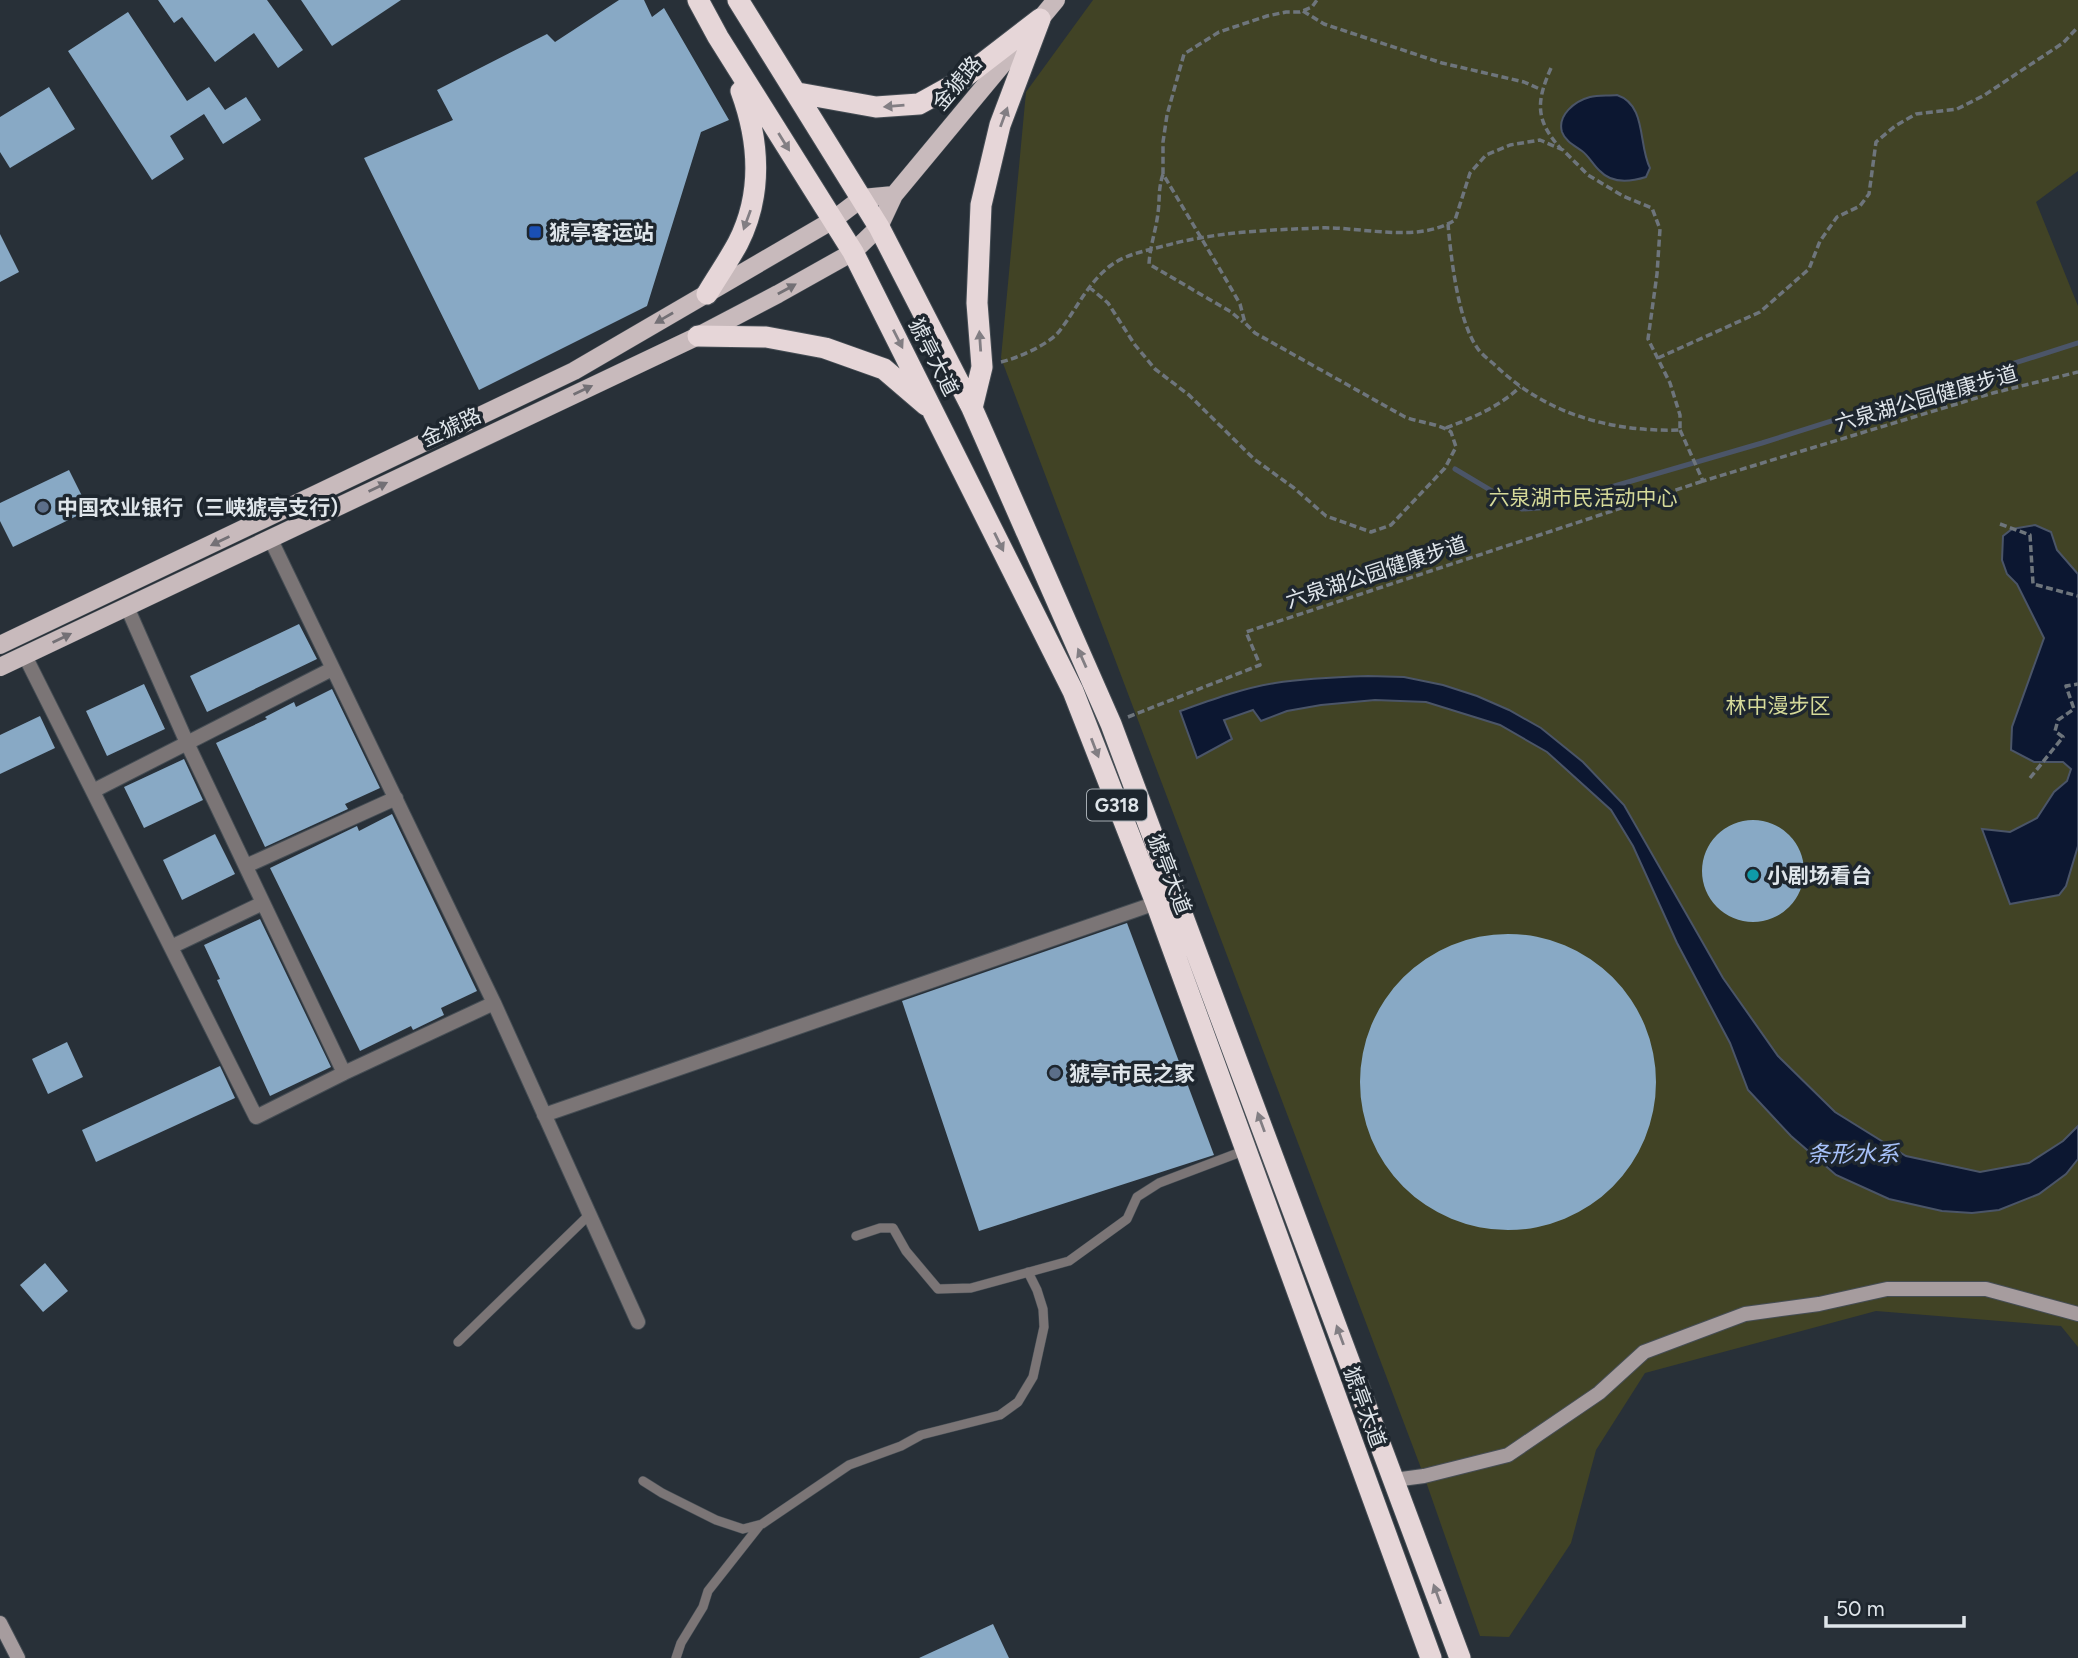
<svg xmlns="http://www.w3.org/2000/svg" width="2078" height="1658" font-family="Figtree,'Noto Sans SC',sans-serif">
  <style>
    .green { fill: #414325 }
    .water { fill: #0c1731; stroke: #4b5568; stroke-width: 2 }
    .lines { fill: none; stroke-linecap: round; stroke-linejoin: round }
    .stream { stroke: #4b5568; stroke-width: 5 }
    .building { fill: #88a9c5 }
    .lane-casing { stroke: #454d54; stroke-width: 10 }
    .street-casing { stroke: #454d54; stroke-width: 16 }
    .secondary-casing { stroke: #454d54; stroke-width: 16 }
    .primary-casing { stroke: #454d54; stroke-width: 19 }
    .highway-casing { stroke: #454d54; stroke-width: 23 }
    .path { stroke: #6e757c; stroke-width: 3.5; stroke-dasharray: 7 3.5; stroke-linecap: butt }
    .lane { stroke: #7b7576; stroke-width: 9 }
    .street { stroke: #7b7576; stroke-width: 14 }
    .secondary { stroke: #a69c9e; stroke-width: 14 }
    .primary { stroke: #c8babc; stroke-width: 18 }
    .highway { stroke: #e6d6d8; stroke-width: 21 }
    .oneway { fill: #827e83 }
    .oneway2 { fill: #737075 }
    .transit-dot { fill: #1a4fb4; stroke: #1e262e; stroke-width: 2.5 }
    .service-dot { fill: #5c6f8a; stroke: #1e262e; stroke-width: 2.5 }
    .culture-dot { fill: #0f9aa8; stroke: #1e262e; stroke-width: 2.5 }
    .labels { text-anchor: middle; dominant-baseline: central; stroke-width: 7; stroke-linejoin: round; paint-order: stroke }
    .shield { fill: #1e262e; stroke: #a5acb2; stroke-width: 2 }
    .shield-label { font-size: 19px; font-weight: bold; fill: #dfe5ea }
    .street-label { font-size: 21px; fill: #dfe5ea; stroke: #1e262e }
    .poi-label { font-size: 21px; font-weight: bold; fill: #dfe5ea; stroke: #1e262e; text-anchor: start }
    .park-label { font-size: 21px; fill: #d6da99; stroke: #1e262e }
    .water-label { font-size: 23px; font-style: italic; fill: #a6c0f8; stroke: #1e262e }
  </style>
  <rect width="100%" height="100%" fill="#283038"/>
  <path class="green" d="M1093,0H2078V171L2036,202L2078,306V1347L2061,1326L1876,1311L1645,1373L1596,1450L1571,1543L1509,1637L1480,1636L1424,1476L1001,358L1026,92Z"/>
  <path class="water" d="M1617,95C1647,105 1638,145 1650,168L1646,177C1630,182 1612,184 1600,171C1593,165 1589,156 1582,151C1575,146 1565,141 1562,132C1557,115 1575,101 1590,97C1598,95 1608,96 1617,95Z
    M2035,525L2051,532L2057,550L2078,574V846L2066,886L2059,895L2010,904L1982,829L2010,832L2037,818L2054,792L2067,781L2071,769L2063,762H2034L2011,750L2012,727L2044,638L2017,584L2007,574L2002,560L2003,536L2012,529Z
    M1368,676L1404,677L1443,685L1477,696L1509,710L1541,728L1583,762L1624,805L1723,978L1778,1056L1835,1112L1906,1156L1980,1172L2029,1163L2063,1141L2078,1126V1159L2066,1174L2039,1194L1999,1210L1972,1213L1942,1211L1889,1199L1836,1175L1791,1136L1748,1090L1730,1043L1677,943L1633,846L1611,810L1547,752L1500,725L1426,702L1375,700L1321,705L1287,711L1261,721L1253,710L1224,720L1232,739L1197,758L1180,711C1211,700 1243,688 1275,683C1306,678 1337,677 1368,676Z"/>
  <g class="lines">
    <path class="stream" d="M1455,469L1522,509L1539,508L1762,443L2078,343"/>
  </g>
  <path class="building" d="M158,0H267L303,50L278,68L254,33L215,62L182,17L174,23Z
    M301,0H401L332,46Z
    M619,0H644L652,17L664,8L729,120L701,132L647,306L479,390L364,158L453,120L437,90L547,34L555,42Z
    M128,12L187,101L209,87L225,110L246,97L261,120L223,144L204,114L170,136L184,159L152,180L68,51Z
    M49,87L75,129L10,168L0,152V117Z
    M0,234L19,272L0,282Z
    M69,470L89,510L13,547L0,521V503Z
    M299,624L317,659L207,712L190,676Z
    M144,684L165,729L107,756L86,711Z
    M332,689L380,788L345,804L348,809L265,847L216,743L267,719L265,717L294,702L296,707Z
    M40,716L55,748L0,774V735Z
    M184,759L203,800L144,828L124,787Z
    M392,814L477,991L441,1008L444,1015L413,1030L411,1026L360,1051L270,868L357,826L359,831Z
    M1702 871a51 51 0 1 1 102 0a51 51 0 1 1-102 0Z
    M215,834L235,874L182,900L163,860Z
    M260,919L331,1067L270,1096L217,980L220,979L204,945Z
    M1127,923L1214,1155L979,1231L902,1001Z
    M1360 1082a148 148 0 1 1 296 0a148 148 0 1 1-296 0Z
    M67,1042L83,1077L48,1094L32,1059Z
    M220,1066L235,1098L96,1162L82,1130Z
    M45,1263L68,1291L43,1312L20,1285Z
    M993,1624L1009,1658H919Z"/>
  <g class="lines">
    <defs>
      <path id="lane" d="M856,1236L880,1228H893L906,1251L938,1289L971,1288L1069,1261L1127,1219L1137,1197L1159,1183L1246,1150
        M458,1342L589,1215
        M643,1481L662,1493L716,1520L743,1529L762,1524L849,1465L901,1446L921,1435L1000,1415L1018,1402L1033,1377L1044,1327L1043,1309L1037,1290L1028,1272
        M676,1658L681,1643L703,1607L708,1591L760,1525"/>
      <path id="street" d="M270,538L494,1003L638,1322
        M127,607L187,743L344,1073
        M25,656L256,1117L344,1073L494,1003
        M93,791L332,669
        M246,866L396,798
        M171,947L263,903
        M544,1115L1156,903"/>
      <path id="secondary" d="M1394,1480L1424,1476L1508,1455L1599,1393L1644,1352L1745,1314L1819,1304L1887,1289H1986L2078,1314
        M0,1623L18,1658"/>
      <path id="primary" d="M0,645L574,371L833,220L862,198L894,195
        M0,667L698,336L778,294L853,252L879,227L894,195L1056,0"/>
      <path id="highway" d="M698,0L718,37L853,252L1073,691L1156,903L1431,1658
        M738,0L879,227L972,408L1111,724L1460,1658
        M798,93L876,107L919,104L957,83L1040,19L1000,125L981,205L977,303L982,367L972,408
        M707,294C717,277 729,260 738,243C763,194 759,140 741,91
        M698,336L766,337L825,348L884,369L926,405"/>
    </defs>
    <use href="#lane" class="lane-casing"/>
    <use href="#street" class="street-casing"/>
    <use href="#secondary" class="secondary-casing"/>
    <use href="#primary" class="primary-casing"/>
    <use href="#highway" class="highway-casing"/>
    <path class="path" d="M1303,11L1324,24L1442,63L1524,82L1542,90
      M1551,68C1536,102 1535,120 1561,149
      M1163,174C1158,190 1160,197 1158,213C1156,230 1150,246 1149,264L1231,312L1243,322
      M1089,287L1108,303L1135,345L1155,369L1189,395L1254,459L1294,488L1326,516L1371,532L1391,525L1445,468L1456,447L1451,432C1438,423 1420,423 1405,417L1255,333L1245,323L1240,304L1228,283L1163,174V142L1167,115L1184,54L1219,32L1267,16L1286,12H1300L1312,7L1317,0
      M1658,358L1760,312L1809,269L1820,241L1837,217L1860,206L1869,194L1876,142L1895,126L1916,114L1957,109L1983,96L2063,43L2078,27
      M1001,362C1018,358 1051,344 1061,329C1077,308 1088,283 1110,266C1126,254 1145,251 1164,246C1213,232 1268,230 1318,228C1361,226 1416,244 1455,220L1470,173L1486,155L1510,145L1540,140L1563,150L1588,175L1623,196L1652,208L1660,229L1657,274L1648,339L1670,383L1680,415V430C1612,432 1548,415 1497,367C1491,361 1483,356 1478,349C1458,322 1451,258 1448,224
      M1446,428C1472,418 1499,407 1520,387
      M1680,430L1703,481L1993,393L2078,372
      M2000,524L2030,535L2033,584L2078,596
      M1128,717L1260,665L1246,632L1703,481
      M2030,778L2063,737L2055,731L2058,720L2074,709L2066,686L2078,684"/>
    <use href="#lane" class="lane"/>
    <use href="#street" class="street"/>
    <use href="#secondary" class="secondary"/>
    <use href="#primary" class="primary"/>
    <use href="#highway" class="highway"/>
  </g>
  <defs><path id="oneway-solid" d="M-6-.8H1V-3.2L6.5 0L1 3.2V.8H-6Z" transform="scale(1.75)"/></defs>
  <g class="oneway">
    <use href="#oneway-solid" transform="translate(894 106) rotate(175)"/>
    <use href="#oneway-solid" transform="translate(1004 117) rotate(-70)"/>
    <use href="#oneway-solid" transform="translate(784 142) rotate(58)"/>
    <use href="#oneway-solid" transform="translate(747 220) rotate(110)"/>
    <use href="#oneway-solid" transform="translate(898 339) rotate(63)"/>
    <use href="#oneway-solid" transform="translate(980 341) rotate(-94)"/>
    <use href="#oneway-solid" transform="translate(999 542) rotate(64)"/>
    <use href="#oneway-solid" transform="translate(1082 658) rotate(-114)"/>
    <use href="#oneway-solid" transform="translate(1095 748) rotate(69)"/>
    <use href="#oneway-solid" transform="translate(1261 1122) rotate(-110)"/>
    <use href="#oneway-solid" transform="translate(1340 1335) rotate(-110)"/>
    <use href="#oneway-solid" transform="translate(1437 1594) rotate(-110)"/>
  </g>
  <g class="oneway2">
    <use href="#oneway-solid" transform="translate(787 289) rotate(-29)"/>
    <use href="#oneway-solid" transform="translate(664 318) rotate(150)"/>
    <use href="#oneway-solid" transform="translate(583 390) rotate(-25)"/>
    <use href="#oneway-solid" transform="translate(378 487) rotate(-26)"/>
    <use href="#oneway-solid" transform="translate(220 541) rotate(154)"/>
    <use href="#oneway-solid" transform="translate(62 638) rotate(-26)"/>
  </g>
  <rect class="transit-dot" x="528" y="225" width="14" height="14" rx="3.5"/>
  <g class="service-dot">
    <circle cx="43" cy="507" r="7"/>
    <circle cx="1055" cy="1073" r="7"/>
  </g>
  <circle class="culture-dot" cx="1753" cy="875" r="7"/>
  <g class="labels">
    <rect class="shield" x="1087" y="789.5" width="60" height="31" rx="5"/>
    <g class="shield-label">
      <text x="1117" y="805">G318</text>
    </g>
    <g class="street-label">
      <text transform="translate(957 83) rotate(-50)">金猇路</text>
      <text transform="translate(934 357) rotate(63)">猇亭大道</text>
      <text transform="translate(1926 398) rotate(-16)">六泉湖公园健康步道</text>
      <text transform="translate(451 427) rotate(-25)">金猇路</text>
      <text transform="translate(1376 572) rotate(-18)">六泉湖公园健康步道</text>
      <text transform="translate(1170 874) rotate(69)">猇亭大道</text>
      <text transform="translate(1365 1407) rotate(70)">猇亭大道</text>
    </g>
    <g class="poi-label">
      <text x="549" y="232">猇亭客运站</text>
      <text x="57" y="507">中国农业银行（三峡猇亭支行）</text>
      <text x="1767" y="875">小剧场看台</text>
      <text x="1069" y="1073">猇亭市民之家</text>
    </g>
    <g class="park-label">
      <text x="1583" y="497">六泉湖市民活动中心</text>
      <text x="1778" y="705">林中漫步区</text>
    </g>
    <g class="water-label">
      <text x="1853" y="1154">条形水系</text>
    </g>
  </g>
  <path d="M1826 1616v10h138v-10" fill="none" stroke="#dfe5ea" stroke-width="3.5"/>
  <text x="1836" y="1616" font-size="21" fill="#dfe5ea" stroke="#1e262e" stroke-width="5" paint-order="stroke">50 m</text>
</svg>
